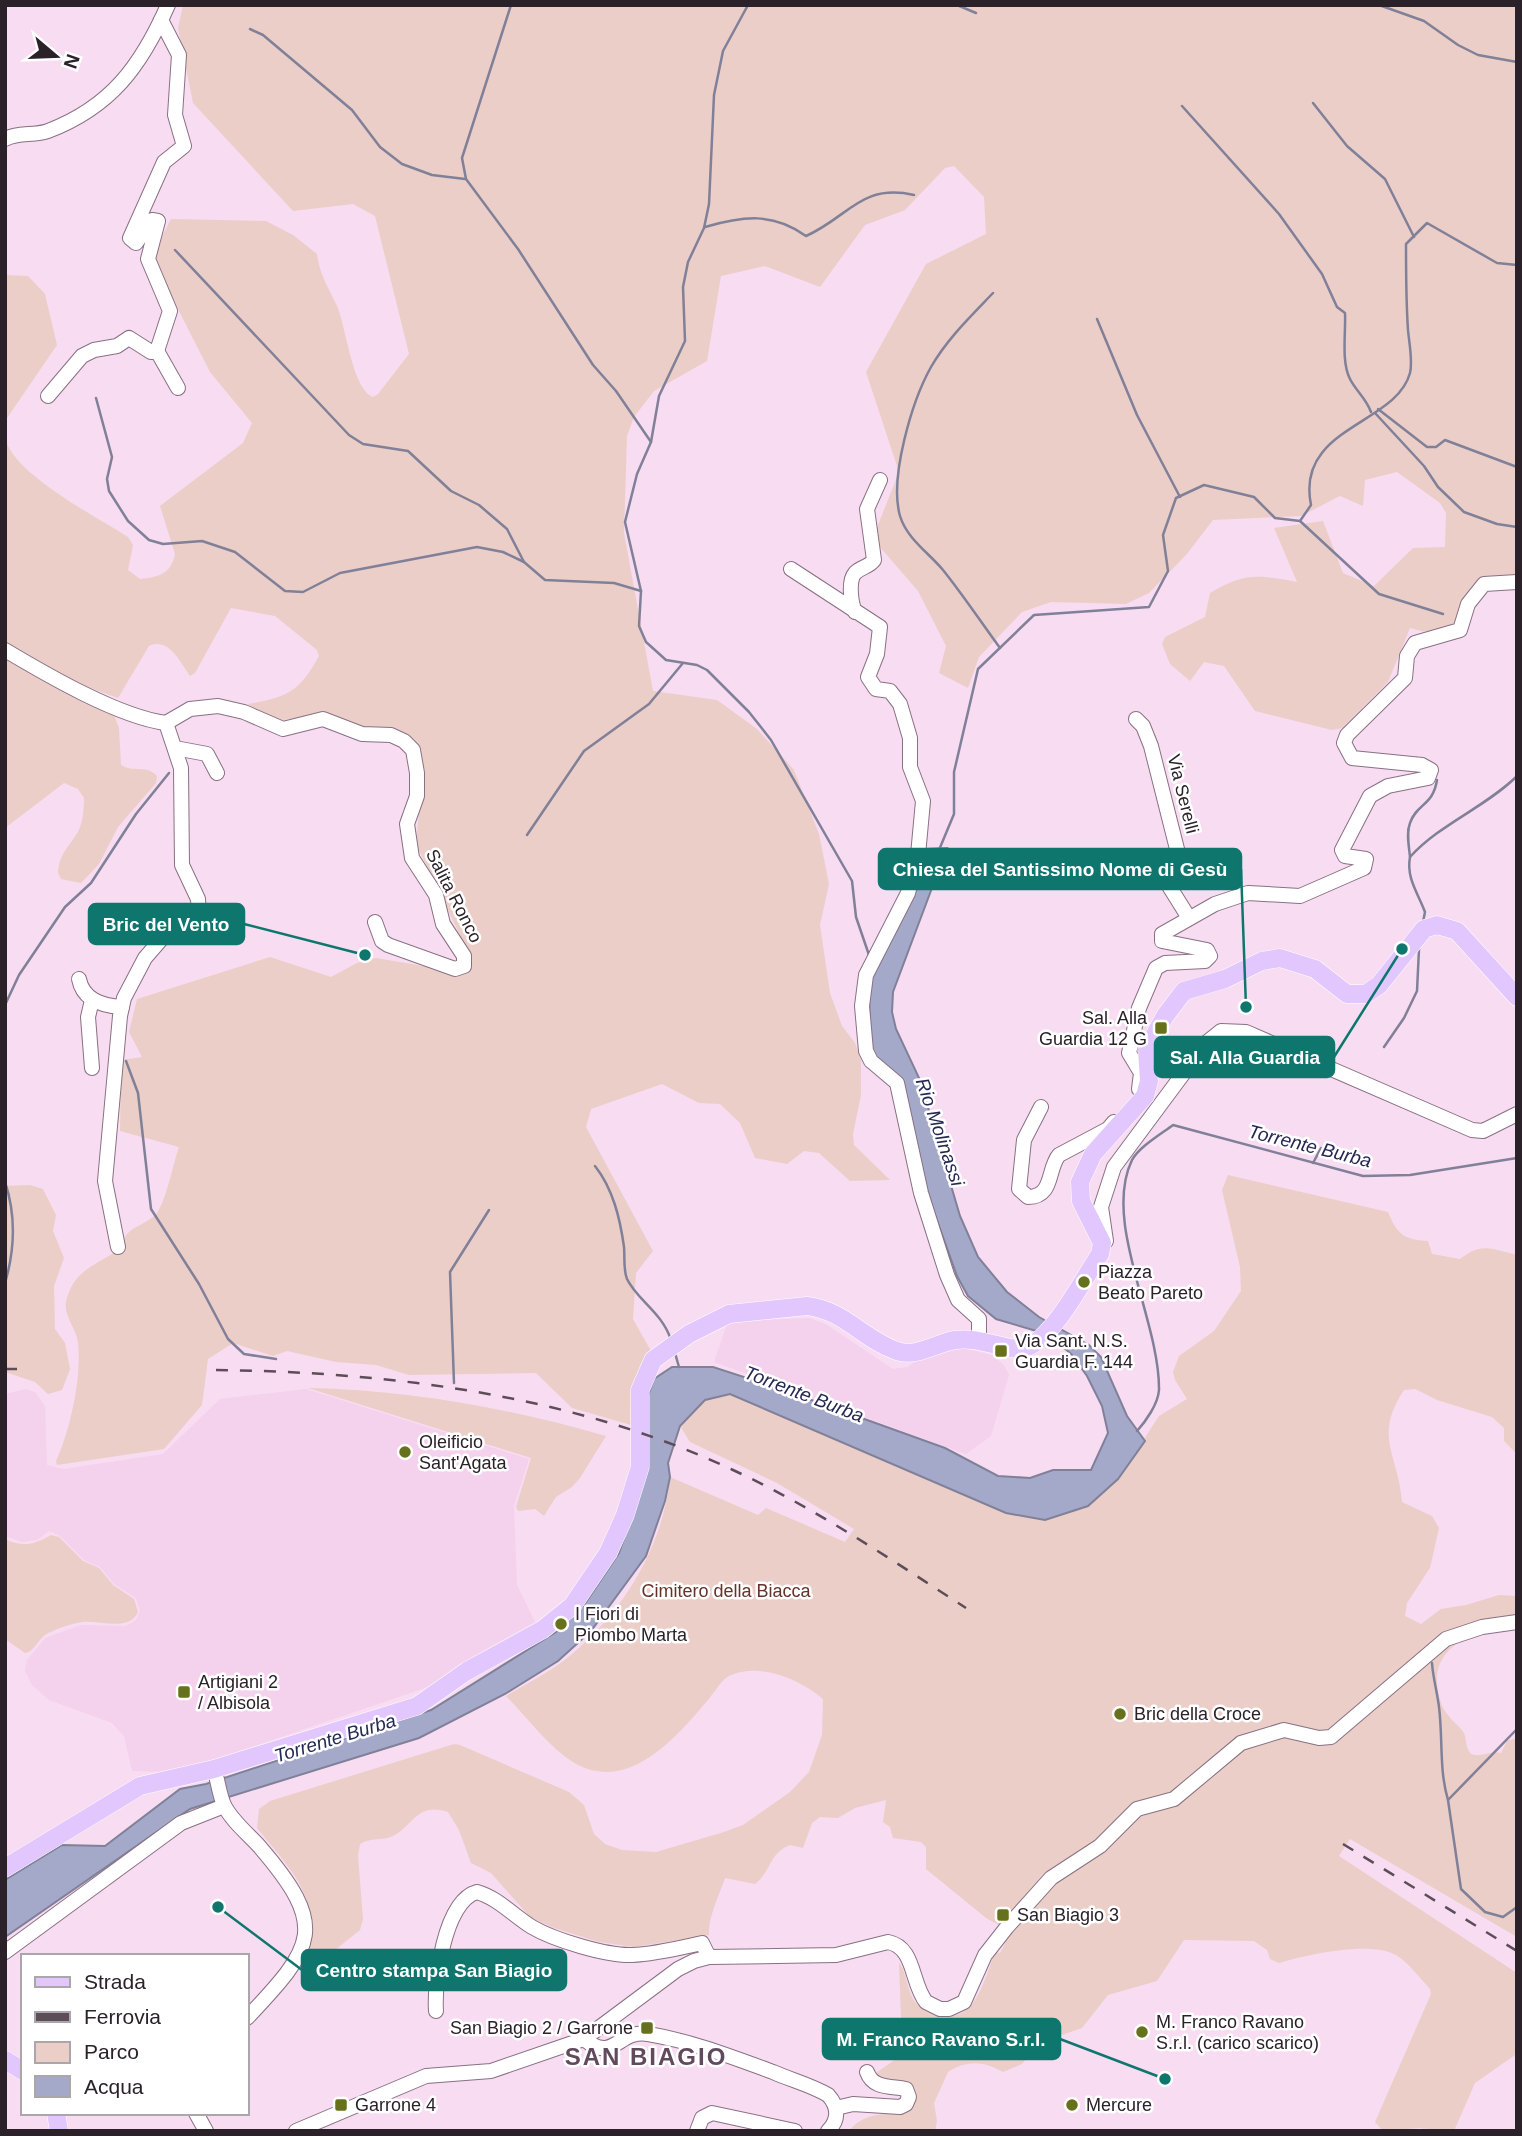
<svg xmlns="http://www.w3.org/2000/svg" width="1522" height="2136" font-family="Helvetica,sans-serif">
	<rect width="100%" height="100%" fill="#f8dcf1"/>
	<g fill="#f4d1ec">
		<polygon points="810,1318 827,1325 893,1369 908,1367 918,1359 940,1351 963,1348 992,1355 1004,1365 1009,1375 991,1436 966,1454 714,1362 728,1321"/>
		<polygon points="26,1389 35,1392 45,1406 47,1465 64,1469 163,1454 220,1399 306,1389 529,1459 514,1506 517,1585 535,1622 470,1658 428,1687 193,1767 163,1772 132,1771 124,1736 112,1723 49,1700 32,1685 25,1671 27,1660 45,1638 81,1625 126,1626 136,1620 140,1611 136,1598 114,1584 100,1567 84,1560 59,1535 49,1531 37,1540 22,1542 5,1536 5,1394"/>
	</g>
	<g fill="#ebcec8">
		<path d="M183,5h1334v571c-35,-2 -53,49 -79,56 -8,2 -19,-2 -28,-4l-22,54 -46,46 -10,2 -77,-19 -31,-45 -20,-4 -14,19 -20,-17 -8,-20 3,-7 40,-20 5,-24c36,-21 47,-18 87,-11l-23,-54 49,-7 20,52 31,13 39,-38 32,-1 1,-34 -6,-10 -43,-31 -32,8 -2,26 -23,-10 -39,20 -88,4 -27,35 -37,38 -23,11 -75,-2 -29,10 -43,45 -11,31 -29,-15 7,-27 -28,-55 -38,-44 -4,-17 23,-58 -33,-100 60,-108 60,-30 -2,-37 -30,-31 -9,2 -40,42 -40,15 -45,62 -55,-21 -44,10 -14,85 -53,30 -20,26 -7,19 -3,97 29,158 64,9 40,29 37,41 25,64 10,50 -9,41 10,68 12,33 13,17 6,17v35l-8,39 1,11 36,35 -40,1 -31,-28 -15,-2 -17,13 -32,-6 -15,-35 -20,-19 -21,-1 -37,-19 -71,25 -5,18 67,124 -17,22 -3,46 18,32c-14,23 -23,46 -20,74l-59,-17 -36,-35 -127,2 -33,-10 -40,-3 -49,-11 -14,5 -40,-13 -25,16 -6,46 -38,44 -107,16 -1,-4c14,-30 26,-84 22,-118 -1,-15 -17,-29 -11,-45 8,-28 29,-33 48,-46 7,-5 7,-12 12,-18 7,-8 23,-12 30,-21 10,-15 16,-49 22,-66l-59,-16 1,-71 21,-3 -13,-25 8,-33 133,-42 61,20 26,-14 19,-5 83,14 11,-16 -54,-112 6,-67 -4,-23 -44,-23 -51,-16 -49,6 -26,-17c40,-7 51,-12 71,-48l-2,-6 -42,-34 -44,-8 -36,65 -5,3c-10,-14 -21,-39 -41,-30l-31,52 -47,-17 -66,-37v-207c6,36 92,80 123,100l5,8 -5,25 12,9c19,-2 31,-5 35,-25l-15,-48 83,-63 9,-20 -42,-51 -55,-108v-14l16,-31 95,2 27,14 24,19c3,22 11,32 20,52 9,20 15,83 36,91l5,-3 31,-40 -34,-138 -22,-12 -60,7 -100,-108 -15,-75z"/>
		<polygon points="5,275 28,276 45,294 57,345 5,421"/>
		<path d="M5,655l109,60 5,13 2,37c12,8 25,-1 36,11l-1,7 -38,44 -19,37 -18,19 -20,-4 -3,-6c1,-19 11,-26 20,-41 5,-10 6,-23 6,-34l-6,-9 -14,-6 -59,45z"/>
		<path d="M1228,1175l160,37c9,22 16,28 40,29l4,13 28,5c22,-17 31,-10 57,-4v199l-13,-13v-13l-12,-11 -55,-17 -22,-11 -11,1c-31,47 -6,63 -2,112l30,14 7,12 -9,40 -23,35 -2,13 16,8 20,-15 25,-4 33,-10 18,1v23c-42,15 -95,25 -76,84 4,13 20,24 23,30 3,7 1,14 7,21 11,4 19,-4 30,-1l6,-12 10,-3v199l-167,-98 -11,17 178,117 -2,82 -40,28 -21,48 -35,-3 -36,3 -8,-9 56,-128 -1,-5c-10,-11 -20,-24 -31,-32 -24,-18 -93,-2 -120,6l-9,-4 -3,-9 -13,-9 -70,-1 -27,41 -49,14 -26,33 -43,15 -17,21 -19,8c-19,-11 -36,-12 -55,0l-14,31 3,18 -2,10h-86c23,-28 51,-8 65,-26l1,-11 -38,-17 -1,-4 24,-17 2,-10 -3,-83c9,11 7,28 17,40 6,8 15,10 24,12 36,9 45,-38 55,-63l5,1 11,-21 -25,-14 -60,-49v-22l-5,-5 -28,-4 -3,-11 -7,-5 3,-22 -31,8 -17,10 -18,-1 -8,6 -9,25 -13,-3c-21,8 -19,27 -35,39l-30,-6c-6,18 -17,39 -16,57l-75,12 -35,-5 -45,-14 -24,-11 -39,-44 -20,-10 -12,-33 -11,-18c-31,-10 -34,13 -55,24 -10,5 -22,1 -33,8l-2,12 5,63 -3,11 -35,28 -23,12c23,-68 -4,-92 -45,-142l2,-19 11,-8 184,-57 6,1 109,47 15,13 10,29 11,10 17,6 34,2 68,-20 19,-7 47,-33 19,-20 13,-37 1,-36c-24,-20 -63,-37 -94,-23 -8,4 -15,17 -21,24 -30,35 -75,90 -128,66 -28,-14 -52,-48 -74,-70 20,-12 42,-23 60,-37 55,-44 97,-110 104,-182l88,38 8,-7 79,34 9,-13 -77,-46 -87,-41 -10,-16 25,-26 25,-6 276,119 39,7 43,-14 30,-27 41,-63 28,-17 -12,-19 -2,-8 6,-16 35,-25 27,-40 -1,-24 -18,-77z"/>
		<polygon points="30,1185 43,1189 56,1215 53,1231 64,1258 54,1286 55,1329 65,1343 70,1369 62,1390 48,1394 35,1382 5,1372 5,1186"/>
		<path d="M308,1388c100,2 201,20 298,48l-26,42 -8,9 -16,10 -12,19 -9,-7 -17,2 -2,-4 15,-49z"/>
		<path d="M51,1535l8,2 24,24 16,7 14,17 21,14 4,13c-9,20 -38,8 -56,10 -12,2 -27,7 -37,13 -8,6 -10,16 -20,18l-20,-14v-100c17,9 31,5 46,-4z"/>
	</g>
	<polygon fill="#a4a9c9" stroke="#808099" stroke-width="2" points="947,848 893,992 892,1012 896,1029 920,1080 960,1216 978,1257 1007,1292 1039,1317 1089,1345 1101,1357 1127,1416 1145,1441 1118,1479 1088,1506 1045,1520 1006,1513 730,1394 705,1400 680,1426 668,1463 670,1477 665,1501 646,1556 591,1631 558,1661 505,1694 419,1738 190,1809 5,1937 5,1880 62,1845 105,1846 180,1789 206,1784 431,1710 556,1632 584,1605 619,1553 644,1481 648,1396 654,1379 672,1367 713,1367 781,1389 945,1448 998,1476 1030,1478 1053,1470 1091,1470 1108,1433 1102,1406 1087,1376 1072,1355 1050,1335 996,1319 968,1296 957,1276 926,1190 907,1112 873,1058 870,1044 869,983 915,888 925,849"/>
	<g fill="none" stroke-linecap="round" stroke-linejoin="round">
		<g stroke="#808099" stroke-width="2.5">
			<polyline points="511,5 462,158 466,179 518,249 593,365 616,391 651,442"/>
			<polyline points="748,5 723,51 714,95 709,204 704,228 688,262 683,287 685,341 659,396 651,442 637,474 625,522 641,591 639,626 646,642 666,660 697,665 707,670 749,712 771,740 852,881 856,917 869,955"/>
			<polyline points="957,5 976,13"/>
			<polyline points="1379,5 1424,21 1458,45 1478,55 1517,62"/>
			<polyline points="250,29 263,35 352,110 380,147 402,164 432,175 465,179"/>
			<polyline points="1313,103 1347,146 1385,179 1414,237"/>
			<path d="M1182,106l97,108 43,60 15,33 8,6c1,19 -4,49 5,66 6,12 16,19 21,33"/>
			<path d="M705,227c38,-11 68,-15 101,9 43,-19 55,-53 108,-41"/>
			<polyline points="175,250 349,435 363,444 408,451 451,491 479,505 507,529 524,562 545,580 614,583 641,591"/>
			<path d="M993,293c-22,23 -46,46 -62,74 -19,34 -42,111 -31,149 7,23 29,37 43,54 20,25 38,52 57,78"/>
			<polyline points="1097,319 1137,415 1180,497"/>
			<polyline points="96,398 112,457 107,479 109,491 128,521 149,540 163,544 202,541 235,552 285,591 303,592 340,573 477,547 503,552 524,562"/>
			<polyline points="1378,409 1427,447 1436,447 1445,440 1517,467"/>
			<polyline points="1375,413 1424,466 1438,487 1464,512 1497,524 1517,527"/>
			<polyline points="1300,521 1379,594 1443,614"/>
			<polyline points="527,835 584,751 649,704 683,663"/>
			<path d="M939,850l15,-36v-42l24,-103 56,-54 115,-8 19,-36 -5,-36 13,-37 28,-13 50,12 21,21 25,3 11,-16c-16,-78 85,-80 99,-132 3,-12 -1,-31 -2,-43 -2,-29 -2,-58 -2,-86l21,-21 70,40 20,2"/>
			<path d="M1410,857c-1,-11 -4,-24 0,-34 7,-20 23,-17 27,-43"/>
			<path d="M1423,922l2,-10c-7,-19 -19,-34 -15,-55 30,-33 74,-49 106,-80"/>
			<polyline points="5,1005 19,975 65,907 91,883 136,814 169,773"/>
			<polyline points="1384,1047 1404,1018 1417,991 1419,949"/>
			<polyline points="126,1061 138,1093 151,1209 199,1284 228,1339 244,1354 276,1359"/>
			<polyline points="5,1116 5,1118"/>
			<polyline points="1313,1163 1321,1148"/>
			<path d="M595,1166c18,23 25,52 29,81 1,10 -1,22 3,32 10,21 35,33 44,61"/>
			<path d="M5,1182c11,33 10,67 0,101"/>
			<polyline points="675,1353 679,1367"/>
			<polyline points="454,1383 450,1272 489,1210"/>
			<path d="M1137,1431c9,-10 21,-27 22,-41 1,-69 -57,-168 -27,-230 7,-13 29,-26 41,-35l190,51 47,-1 107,-17"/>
			<path d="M1432,1663c1,15 5,28 7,44 4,32 0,63 9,93"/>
			<polyline points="1517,1729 1448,1800 1461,1889 1485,1912 1503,1917 1517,1907"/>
		</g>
		<g stroke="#897083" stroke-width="16">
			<g id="minor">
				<path d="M5,139c13,-7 29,-3 43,-8 63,-24 93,-65 120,-126"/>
				<polyline points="157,351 178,388"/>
				<polyline points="48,396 82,356 94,350 117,346 129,338 151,352 157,351 170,311 148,259 158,221 152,220 136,243 130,238 164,162 184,146 175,115 179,55 161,20"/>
				<polyline points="791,569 880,627 877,654 868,677 876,689 890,691 900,704 910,738 910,767 923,801 918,855 908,893 866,975 862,1006 866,1051 871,1061 897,1083 921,1193 947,1275 958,1300 979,1319 979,1339"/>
				<path d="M855,612c-4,-9 -7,-31 0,-39 6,-6 14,-6 19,-13l-7,-51 13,-29"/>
				<path d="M5,650c42,25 114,67 161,73l15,45 1,97 16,34 2,28 -4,6 -17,-9 -8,4 -26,30 -21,40 -4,18 -15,165 13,66"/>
				<polyline points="1136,719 1143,726 1151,746 1177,849 1169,886 1189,918"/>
				<polyline points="166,723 190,709 218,706 244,712 283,729 323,719 362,734 391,735 404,741 413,750 417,773 417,796 407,824 412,858 436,895 443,924 464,956 464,966 455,969 388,945 382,941 375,922"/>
				<polyline points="175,748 207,754 217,773"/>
				<path d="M79,979c4,21 24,27 43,28"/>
				<polyline points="92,1068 88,1017 92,1000"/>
				<polyline points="1139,1089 1141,1073 1129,1053 1139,1008 1156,968 1165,963 1205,961 1210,956 1207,950 1162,941 1162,934 1215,904 1248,893 1300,896 1364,868 1366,859 1345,856 1342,850 1370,796 1388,786 1428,778 1431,770 1422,765 1352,758 1344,743 1347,735 1405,678 1407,656 1415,643 1460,630 1468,604 1484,584 1517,582"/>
				<path d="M1041,1107l-17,33 -5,49 9,8c26,0 19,-28 31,-42l49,-26 6,-7"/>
				<polyline points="1106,1241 1101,1207 1114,1167 1206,1043 1221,1031 1246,1032 1472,1130 1483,1131 1517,1114"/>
				<path d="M214,1769c4,11 5,25 10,36 7,15 24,29 35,41 70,81 56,100 -12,172"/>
				<polyline points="5,1952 181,1823 224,1806"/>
				<path d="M436,2011c-2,-28 8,-110 41,-119 21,6 37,24 55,35 22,13 75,29 100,28 24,-1 47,-7 70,-12l7,14"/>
				<path d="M584,2039c30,25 34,-10 64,-5 43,7 84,23 125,38 18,8 38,13 55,23 11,12 11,25 0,36"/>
				<path d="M836,2108l17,-4 47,3 6,-3 3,-7 -3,-8c-15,-3 -33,0 -39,-17"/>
				<polyline points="196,2113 206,2131"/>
				<path d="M296,2131l130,-55 65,-5 93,-32 94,-70 16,-8 15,-4 127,-2 52,-13c27,5 23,41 38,60l14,7h9l15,-7 21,-47 22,-28 44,-49 49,-32 37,-37 37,-10 67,-56 43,-13 35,8 12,-1 115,-98 36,-12 35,-5"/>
				<polyline points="697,2131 702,2118 712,2113 795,2131"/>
			</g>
		</g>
		<g stroke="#fff" stroke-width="19">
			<g id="major">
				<path d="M5,1868l135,-82 74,-17 203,-63 50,-35 75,-41 30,-24 36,-53 17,-38 15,-48v-77l13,-30 36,-26 40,-20 78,-8c37,4 57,34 90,45 19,7 39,-8 58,-11 23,-3 41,7 63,9 29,2 67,-73 82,-95l2,-11 -21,-42 -1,-19 13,-28 52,-58 4,-15 -2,-32 18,-33 19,-25 41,-12 37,-18 18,-3 35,11 32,25h19l13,-9 45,-56 13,-4 20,6 60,66"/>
				<polyline points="5,2060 23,2071"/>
				<polyline points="56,2113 59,2131"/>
			</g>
		</g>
		<use href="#minor" stroke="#fff" stroke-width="14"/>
		<use href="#major" stroke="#e2c7fe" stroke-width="18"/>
		<g stroke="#5c4d58" stroke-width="2.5" stroke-dasharray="12 12" stroke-linecap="butt">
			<polyline points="5,1369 22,1369"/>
			<path d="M216,1370c175,2 358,25 517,100 82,38 157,89 233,138"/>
			<polyline points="1343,1844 1517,1951"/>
		</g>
	</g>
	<g fill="#67711b" stroke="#fff" stroke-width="2.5">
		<rect x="1154" y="1021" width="14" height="14" rx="3.5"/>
		<circle cx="1084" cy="1282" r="7"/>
		<rect x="994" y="1344" width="14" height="14" rx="3.5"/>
		<circle cx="405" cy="1452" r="7"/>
		<circle cx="561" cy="1624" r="7"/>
		<rect x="177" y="1685" width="14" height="14" rx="3.5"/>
		<circle cx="1120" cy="1714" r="7"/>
		<rect x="996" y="1908" width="14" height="14" rx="3.5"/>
		<rect x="640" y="2021" width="14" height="14" rx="3.5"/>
		<circle cx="1142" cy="2032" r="7"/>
		<rect x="334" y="2098" width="14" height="14" rx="3.5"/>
		<circle cx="1072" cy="2105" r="7"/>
	</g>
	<g text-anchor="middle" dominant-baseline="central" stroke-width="5" stroke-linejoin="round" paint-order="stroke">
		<g font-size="18" fill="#2b2129" stroke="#fff">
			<text transform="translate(1183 794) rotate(76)">Via Serelli</text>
			<text transform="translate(454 896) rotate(63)">Salita Ronco</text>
		</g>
		<g font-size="18" fill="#2b2129" stroke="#fff" text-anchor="start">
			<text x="1147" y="1018" text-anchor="end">Sal. Alla<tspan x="1147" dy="21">Guardia 12 G</tspan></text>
			<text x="1098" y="1272">Piazza<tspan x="1098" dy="21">Beato Pareto</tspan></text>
			<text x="1015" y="1341">Via Sant. N.S.<tspan x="1015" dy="21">Guardia F. 144</tspan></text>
			<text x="419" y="1442">Oleificio<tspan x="419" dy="21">Sant'Agata</tspan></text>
			<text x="575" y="1614">I Fiori di<tspan x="575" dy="21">Piombo Marta</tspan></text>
			<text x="198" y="1682">Artigiani 2<tspan x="198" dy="21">/ Albisola</tspan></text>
			<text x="1134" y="1714">Bric della Croce</text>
			<text x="1017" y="1915">San Biagio 3</text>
			<text x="1156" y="2022">M. Franco Ravano<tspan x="1156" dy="21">S.r.l. (carico scarico)</tspan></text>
			<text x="633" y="2028" text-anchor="end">San Biagio 2 / Garrone</text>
			<text x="355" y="2105">Garrone 4</text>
			<text x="1086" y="2105">Mercure</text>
		</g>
		<g font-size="18" fill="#653229" stroke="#fff">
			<text x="726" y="1591">Cimitero della Biacca</text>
		</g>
		<g font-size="19" font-style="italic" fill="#252852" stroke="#fff">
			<text transform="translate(940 1132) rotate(71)">Rio Molinassi</text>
			<text transform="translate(1310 1146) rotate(14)">Torrente Burba</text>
			<text transform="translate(804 1394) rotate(21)">Torrente Burba</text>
			<text transform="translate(335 1738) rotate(-17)">Torrente Burba</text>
		</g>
		<g font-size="24" font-weight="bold" letter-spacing="2" fill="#614a5c" stroke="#fff">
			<text x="646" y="2056">SAN BIAGIO</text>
		</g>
	</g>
	<path fill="none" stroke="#0f766e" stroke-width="2.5" d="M1246 1007L1241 869M365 955L244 924M1402 949L1334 1057M218 1907L302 1970M1165 2079L1060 2039"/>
	<g fill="#0f766e" stroke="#fff" stroke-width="2.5">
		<circle cx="1246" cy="1007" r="7"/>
		<circle cx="365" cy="955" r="7"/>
		<circle cx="1402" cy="949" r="7"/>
		<circle cx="218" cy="1907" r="7"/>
		<circle cx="1165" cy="2079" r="7"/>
	</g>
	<g fill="#0f766e" stroke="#0f766e" stroke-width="2.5">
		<rect x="879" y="849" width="362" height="40" rx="7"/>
		<rect x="89" y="904" width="155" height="40" rx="7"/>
		<rect x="1155" y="1037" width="179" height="40" rx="7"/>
		<rect x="302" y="1950" width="264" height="40" rx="7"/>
		<rect x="823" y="2019" width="237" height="40" rx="7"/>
	</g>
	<g font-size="19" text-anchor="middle" font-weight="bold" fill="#fff">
		<text x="1060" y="876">Chiesa del Santissimo Nome di Gesù</text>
		<text x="166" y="931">Bric del Vento</text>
		<text x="1245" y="1064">Sal. Alla Guardia</text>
		<text x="434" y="1977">Centro stampa San Biagio</text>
		<text x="941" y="2046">M. Franco Ravano S.r.l.</text>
	</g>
	<rect width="1522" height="2136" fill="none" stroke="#2b2129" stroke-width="14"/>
	<rect x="21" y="1954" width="228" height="161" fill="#ffffff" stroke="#aaa6a9" stroke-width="2"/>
	<rect x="35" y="1977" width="35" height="10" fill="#e2c7fe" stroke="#aaa6a9" stroke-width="2"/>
	<text x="84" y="1989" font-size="21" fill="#2b2129">Strada</text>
	<rect x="35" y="2012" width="35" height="10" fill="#5c4d58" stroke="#aaa6a9" stroke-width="2"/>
	<text x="84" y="2024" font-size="21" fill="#2b2129">Ferrovia</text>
	<rect x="35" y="2042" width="35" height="21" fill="#ebcec8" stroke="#aaa6a9" stroke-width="2"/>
	<text x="84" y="2059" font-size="21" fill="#2b2129">Parco</text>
	<rect x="35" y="2076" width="35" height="21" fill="#a4a9c9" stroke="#aaa6a9" stroke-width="2"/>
	<text x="84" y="2094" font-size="21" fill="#2b2129">Acqua</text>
	<g transform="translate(56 56) rotate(109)" stroke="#ffffff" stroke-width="5" paint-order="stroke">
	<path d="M0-5L12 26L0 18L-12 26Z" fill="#2b2129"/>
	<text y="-10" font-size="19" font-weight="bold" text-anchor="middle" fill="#2b2129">N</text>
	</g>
</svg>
